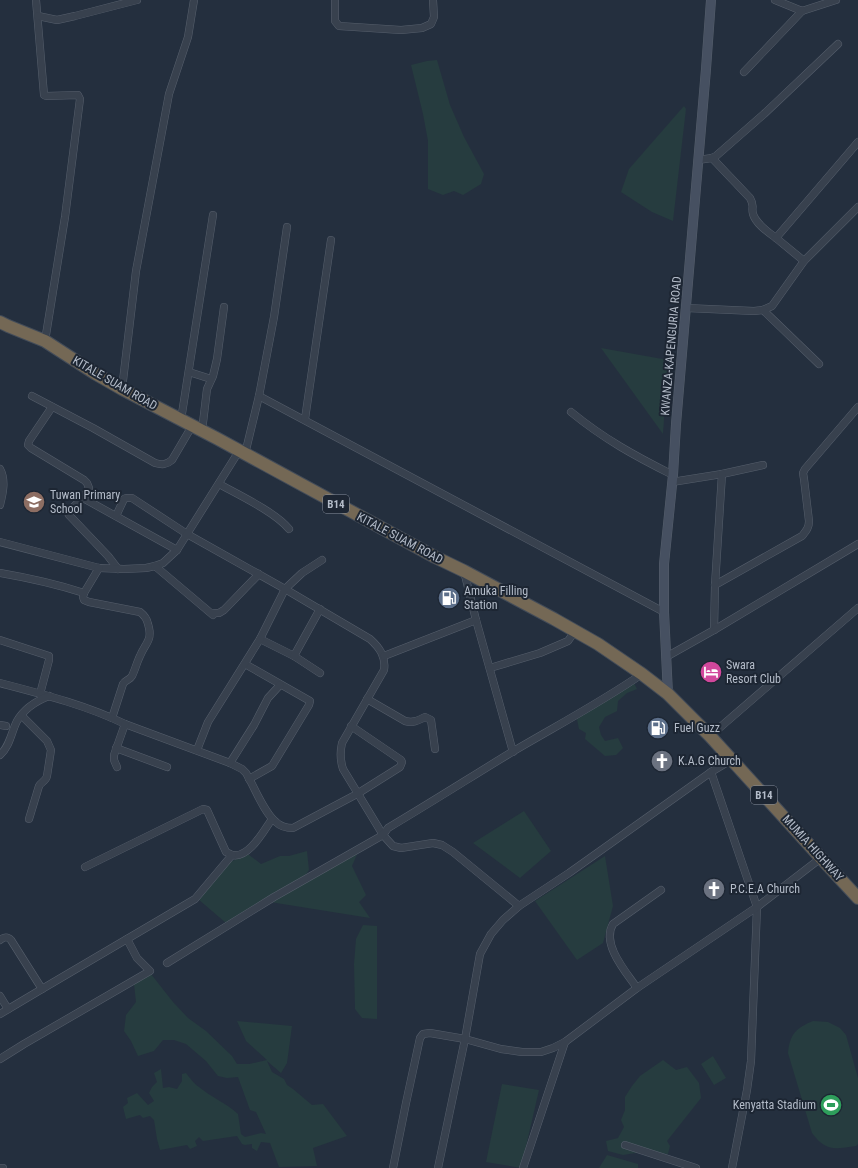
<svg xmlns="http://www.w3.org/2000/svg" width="858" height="1168" font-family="'Roboto Condensed',sans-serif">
	<rect width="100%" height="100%" fill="#242f3e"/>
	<g fill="#263c3f">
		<polygon points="437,60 450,105 464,137 484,174 481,184 463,195 454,191 443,195 428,189 428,141 423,114 411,65 427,61"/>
		<polygon points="684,106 686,109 673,221 652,212 621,192 629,169"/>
		<polygon points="601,348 668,360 663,434"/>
		<polygon points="634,683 637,689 627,693 618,701 617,711 605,717 599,727 601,735 605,741 618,738 623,748 616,755 605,756 585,739 586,733 579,729 577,719"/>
		<polygon points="524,811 551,851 520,878 473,843"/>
		<polygon points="307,851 309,870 305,876 226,923 198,899 220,875 230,862 248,854 261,864 280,856 289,856"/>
		<polygon points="358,852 352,866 366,895 359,902 370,918 270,902"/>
		<polygon points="605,856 613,906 603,943 577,960 535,901"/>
		<polygon points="363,925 377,926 377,1019 362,1018 355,1009 354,964 356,939"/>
		<path d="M151,974l22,28 15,16 18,13 26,25 5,8h12l18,-4 -21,-19 -9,-20 55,5 -5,37 -6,10 -14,-12 5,11 12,7 3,6 6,4 19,16 11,-1 24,32 -34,12 4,18 -38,1 -9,-24 -9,-1 -4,9 -5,-3v-4l-7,1 -3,-1 -5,-8 -34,5 -4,-4 -4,4 2,5 -7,3 -3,-4 -27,5 -3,-11 -3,-19 -4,-4 -7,2 -3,-3 -14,4 -3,-12 5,-4 -1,-5 10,-5 11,12 6,-4 -5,-8 3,-6 5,-5 -3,-9 7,-4 2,19 6,-1 8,2 5,-8v-7l4,-1c4,5 8,11 13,14 12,10 27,16 39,27l3,20 4,3 16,-4 5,1 -10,-22 -6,-2 -12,-33 -11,1 -9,-2 -12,-15 -20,-17 -12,-4h-11l-9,11 -16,5 -7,-15 -7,-10 2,-16 10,-13 -2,-18z"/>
		<path d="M813,1021l15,1 12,6 6,7 12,43v66l-2,2c-21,3 -30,6 -44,-13l-24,-80c2,-19 8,-25 25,-32z"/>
		<polygon points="713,1056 726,1078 714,1085 701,1064"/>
		<polygon points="663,1060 676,1070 687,1067 699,1083 701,1098 667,1141 670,1146 668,1154 642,1152 623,1155 608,1151 606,1141 618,1138 624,1127 621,1120 625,1110 625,1097 632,1086 640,1076"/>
		<polygon points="502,1084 539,1090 521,1168 486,1162"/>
		<polygon points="607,1155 638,1164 638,1168 599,1168"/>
	</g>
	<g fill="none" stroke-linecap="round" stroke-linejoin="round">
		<g stroke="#565f6c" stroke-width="8">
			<g id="street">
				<polyline points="36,0 44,95 46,96 78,95 80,99 65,217 45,341"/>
				<polyline points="335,0 335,21 339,26 401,30 422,28 431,24 434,17 433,0"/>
				<polyline points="775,0 802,11 836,0"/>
				<polyline points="38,16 57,20 75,16 137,0"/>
				<polyline points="744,72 802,11"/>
				<path d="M712,158l38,40c5,9 1,8 3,16 3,10 15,18 23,24"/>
				<polyline points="698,160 712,158 716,156 764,114 838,44"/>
				<polyline points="804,261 776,238 858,142"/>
				<polyline points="686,308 754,311 763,310 772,306 804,261 858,207"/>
				<polyline points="763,310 819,364"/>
				<polyline points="189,372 211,379"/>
				<polyline points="122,389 136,271 169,94 188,37 194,0"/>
				<path d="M32,396l61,32 62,35c7,2 11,2 17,-3l20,-34"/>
				<polyline points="259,396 664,612"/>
				<polyline points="52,407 29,441 28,445 31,448 84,480 87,483 89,488 83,498 69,511 68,513 69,515 108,556 118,569"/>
				<path d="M571,412c33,27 64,44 102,63"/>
				<polyline points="305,419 331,240"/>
				<polyline points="181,420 213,215"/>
				<polyline points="202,431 207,389 213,376 217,359 224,307"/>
				<polyline points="245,454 259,396 274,317 287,227"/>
				<path d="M0,469c6,11 3,24 0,36"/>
				<polyline points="672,482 722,474 763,465"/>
				<path d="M219,484c20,11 56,28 70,45"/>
				<polyline points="83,498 177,550"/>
				<path d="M116,516l8,-17 2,-1h6l55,36 98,55 85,50c10,9 16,18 14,31l-42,73c-2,9 -2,17 1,26l40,66 10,11 8,2 32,-5 9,2 11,7 66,54"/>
				<polyline points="0,542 99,568 124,569 146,568 155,566 163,563 177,550 239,451"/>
				<polyline points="155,566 213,615 215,613 219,613 224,610 259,574"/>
				<path d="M99,568l-15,25 -1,4 1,3 5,2 51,10c4,3 7,7 8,12 5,16 -2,18 -8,32 -3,6 -5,14 -8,20 -2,4 -7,4 -9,8l-11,34"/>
				<polyline points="464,571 476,620 513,752"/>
				<path d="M0,573c29,5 56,11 84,20"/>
				<path d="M715,585l87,-49c4,-5 7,-8 7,-15l-5,-42 -1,-6 2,-4 53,-62"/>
				<polyline points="714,630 715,585 722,474"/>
				<polyline points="260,639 294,656 320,673"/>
				<polyline points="0,640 49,656 49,660 40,694"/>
				<polyline points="294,656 320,609"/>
				<polyline points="384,656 476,620"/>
				<polyline points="666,657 714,630 858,544"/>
				<polyline points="245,664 310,701 309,705 272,766 249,779"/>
				<polyline points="490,668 540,653 568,641 575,631"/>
				<path d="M0,683c42,11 86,22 125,41l105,39 12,6 4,4c8,13 18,40 30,49 5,5 11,6 17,6l64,-34 43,-27 2,-5 -1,-2 -50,-34"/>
				<path d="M367,699l38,22c8,2 12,0 20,-4l6,3 4,29"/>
				<path d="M22,716l25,25 4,9 -4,26c-1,5 -6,6 -8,10l-10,33"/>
				<polyline points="0,725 6,726"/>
				<polyline points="710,736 858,608"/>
				<polyline points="116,748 167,767"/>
				<polyline points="197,750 208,722 260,639 285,589 302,573 322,560"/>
				<path d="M0,755c10,-9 11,-22 17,-34 7,-12 19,-20 32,-25"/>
				<polyline points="230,763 254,725 268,698 280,685"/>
				<polyline points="117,767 114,760 114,755 125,724"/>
				<polyline points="711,772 757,907 751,1061 747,1090 732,1168"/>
				<path d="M85,867l118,-58 4,1 19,42c1,0 5,3 6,3 17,4 32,-25 40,-36"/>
				<path d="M0,940c4,-3 7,-4 11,0l31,49 -42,25"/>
				<path d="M167,963l107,-66 109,-62 5,-7c42,-25 83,-51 124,-76 44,-26 88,-49 130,-78"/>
				<path d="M637,988c-11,-16 -36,-44 -24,-64l48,-34"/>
				<polyline points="42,989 195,899 232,855"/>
				<polyline points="0,996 8,1009"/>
				<polyline points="0,1059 24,1044 150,971 137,958 127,939"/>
				<polyline points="625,1145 696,1168"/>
				<polyline points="0,1168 3,1168"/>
				<polyline points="393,1168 406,1103 420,1038 423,1034 430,1033 465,1039 501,1049 522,1052 541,1052 553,1048 565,1042 637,988 757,907 821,858"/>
				<polyline points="438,1168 465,1039 480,954 491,934 503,920 519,906 569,873 711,772 731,760"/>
				<polyline points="523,1168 565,1042"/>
			</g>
		</g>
		<g stroke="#565f6c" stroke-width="10">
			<polyline id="secondary" points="668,694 664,612 664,564 673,475 676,424 706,69 711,0"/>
		</g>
		<g stroke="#434c59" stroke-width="14">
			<polyline id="highway" points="0,322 8,326 45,341 96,374 122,389 218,439 435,557 464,571 554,619 598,644 642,674 668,694 710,736 821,858 858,898"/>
		</g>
		<use href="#street" stroke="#38414e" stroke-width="7"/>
		<use href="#secondary" stroke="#465061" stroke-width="9"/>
		<use href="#highway" stroke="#746855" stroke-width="12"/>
	</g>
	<defs>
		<g id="school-disc" transform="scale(1.15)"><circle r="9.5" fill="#8d6e63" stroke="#1d2633"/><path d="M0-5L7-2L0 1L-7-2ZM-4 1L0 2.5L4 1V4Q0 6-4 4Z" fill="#fff"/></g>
		<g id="fuel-disc" transform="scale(1.15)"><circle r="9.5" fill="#5c6f8a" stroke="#1d2633"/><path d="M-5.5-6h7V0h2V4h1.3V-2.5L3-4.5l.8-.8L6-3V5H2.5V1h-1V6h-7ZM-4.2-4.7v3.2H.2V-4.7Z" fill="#fff"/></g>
		<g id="hotel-disc" transform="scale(1.15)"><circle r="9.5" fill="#d1479c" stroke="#1d2633"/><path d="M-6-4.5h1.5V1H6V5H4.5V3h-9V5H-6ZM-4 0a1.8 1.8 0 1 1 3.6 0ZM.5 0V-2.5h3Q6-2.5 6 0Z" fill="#fff"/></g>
		<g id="church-disc" transform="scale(1.15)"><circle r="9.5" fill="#6b7280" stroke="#1d2633"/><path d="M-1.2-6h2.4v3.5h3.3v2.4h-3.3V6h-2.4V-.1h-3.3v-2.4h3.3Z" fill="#fff"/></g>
		<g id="stadium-disc" transform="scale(1.15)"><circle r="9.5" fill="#2e9e5b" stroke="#1d2633"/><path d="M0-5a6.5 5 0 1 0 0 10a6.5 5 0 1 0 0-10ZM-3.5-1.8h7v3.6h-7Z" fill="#fff"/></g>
	</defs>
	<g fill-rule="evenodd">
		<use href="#school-disc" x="34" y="502"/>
		<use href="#fuel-disc" x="449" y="598"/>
		<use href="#hotel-disc" x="711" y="672"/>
		<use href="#fuel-disc" x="658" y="728"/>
		<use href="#church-disc" x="662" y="761"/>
		<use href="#church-disc" x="714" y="889"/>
		<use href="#stadium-disc" x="831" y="1105"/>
	</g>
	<g text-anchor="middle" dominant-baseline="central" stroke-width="4" stroke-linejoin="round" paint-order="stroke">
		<g fill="#1d2633" stroke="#878f9c" stroke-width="1">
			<rect x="323" y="495" width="26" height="18" rx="3"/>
			<rect x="751" y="786" width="26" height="18" rx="3"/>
		</g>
		<g font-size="11" font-weight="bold" fill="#b4bcc9">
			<text x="336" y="504">B14</text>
			<text x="764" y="795">B14</text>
		</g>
		<g font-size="12" fill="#b4bcc9" stroke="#1d2633">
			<text transform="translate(671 346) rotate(-85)">KWANZA-KAPENGURIA ROAD</text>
			<text transform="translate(115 383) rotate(30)">KITALE SUAM ROAD</text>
			<text transform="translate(400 538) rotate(28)">KITALE SUAM ROAD</text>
			<text transform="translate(813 848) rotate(48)">MUMIA HIGHWAY</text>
		</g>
		<g font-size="12" fill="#b4bcc9" stroke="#1d2633" text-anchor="start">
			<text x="50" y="495">Tuwan Primary<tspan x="50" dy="14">School</tspan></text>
			<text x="464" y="591">Amuka Filling<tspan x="464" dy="14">Station</tspan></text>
			<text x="726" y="665">Swara<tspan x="726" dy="14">Resort Club</tspan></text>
			<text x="674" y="728">Fuel Guzz</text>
			<text x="678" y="761">K.A.G Church</text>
			<text x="730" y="889">P.C.E.A Church</text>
			<text x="816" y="1105" text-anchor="end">Kenyatta Stadium</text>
		</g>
	</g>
</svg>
